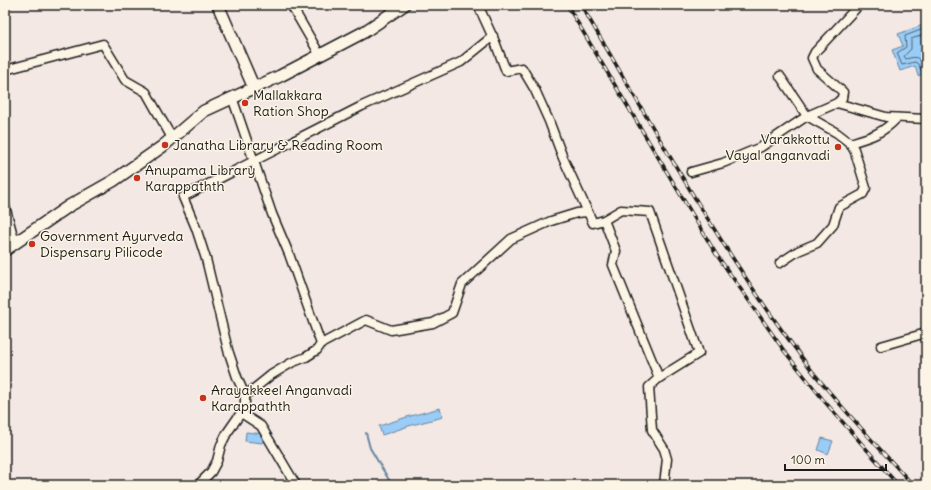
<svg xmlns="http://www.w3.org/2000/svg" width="931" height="490" font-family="Delius,sans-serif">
	<rect width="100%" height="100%" fill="#f3e8e4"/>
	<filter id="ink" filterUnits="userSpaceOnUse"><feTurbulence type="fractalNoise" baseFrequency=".025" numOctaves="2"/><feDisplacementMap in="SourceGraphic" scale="8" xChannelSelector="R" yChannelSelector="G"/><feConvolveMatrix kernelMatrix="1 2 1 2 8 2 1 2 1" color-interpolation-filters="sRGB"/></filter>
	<g filter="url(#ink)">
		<g fill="#99ccf6" stroke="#67869f">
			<polygon points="926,24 926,78 924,73 918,76 915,66 900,71 892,50 903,46 898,34"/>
			<polygon points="440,408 443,417 412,425 382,435 379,426 407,417"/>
			<polygon points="246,432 264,434 262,443 245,441"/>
			<polygon points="822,438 833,441 828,454 818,450"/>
		</g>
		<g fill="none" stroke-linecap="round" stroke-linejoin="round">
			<g stroke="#4e6273" stroke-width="1">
				<polyline points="926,28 905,36 906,47 897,53 902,65 915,62 918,64 921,70 926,70"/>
				<path d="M926,34l-15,5v10l-7,7 2,3c13,-4 11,0 20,6"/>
			</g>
			<polyline stroke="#67869f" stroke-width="2" points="366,433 370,448 392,485"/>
			<g stroke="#1c1c1c" stroke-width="11">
				<g id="street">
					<polyline points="291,5 316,48 319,55"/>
					<polyline points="478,5 495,42 506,71 522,68 535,90 549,121 563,158 593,223 604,220 616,251 613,265 659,378 649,387 652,430 664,449 667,459 664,485"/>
					<polyline points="5,70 103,44 125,80 146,92 172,138"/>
					<path d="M780,76l27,40 30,17 13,10c20,-6 32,-9 47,-25"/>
					<polyline points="232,97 272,214 289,254 321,344 317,350 306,357 291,363 271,375 245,396"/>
					<polyline points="837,103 886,117 926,119"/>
					<polyline points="691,172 723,163 761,147 807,116 837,103 842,98 843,92 817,69 812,58 815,52 859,5"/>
					<polyline points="5,206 15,243"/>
					<polyline points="604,220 621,210 650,212 699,353 659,378"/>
					<polyline points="780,263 798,251 817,243 833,225 839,207 863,194 866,188 854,149 850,143"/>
					<polyline points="321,344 366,320 391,330 433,323 452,313 462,284 511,239 551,221 577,213 588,212"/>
					<polyline points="881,346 926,333"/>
					<polyline points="241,413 261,426 296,485"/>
					<polyline points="198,485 211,472 217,461 221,445 227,433 243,410 245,402 245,396 237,377 228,350 206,259 196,228 183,197 362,106 461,62 493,36"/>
				</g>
			</g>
			<g stroke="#1c1c1c" stroke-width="14">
				<g id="secondary">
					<polyline points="218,5 254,88"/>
					<polyline points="5,250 69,206 113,181 163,146 204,111 280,76 364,32 404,5"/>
				</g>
			</g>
			<use href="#street" stroke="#fcf5e5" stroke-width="8"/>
			<use href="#secondary" stroke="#fcf5e5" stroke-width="11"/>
			<g stroke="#1c1c1c" stroke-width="3.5">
				<g id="rail">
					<polyline points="567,5 716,254 785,352 825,402 898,485"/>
					<path d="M581,5c74,125 143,252 232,367 31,39 66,76 100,113"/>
				</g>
			</g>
			<use href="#rail" stroke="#fcf5e5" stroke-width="2" stroke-dasharray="6" stroke-linecap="butt"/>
		</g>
	</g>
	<g fill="#c8321e" stroke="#fcf5e5" stroke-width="1.5">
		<circle cx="245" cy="103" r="4"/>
		<circle cx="165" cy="145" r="4"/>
		<circle cx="838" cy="147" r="4"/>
		<circle cx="137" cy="178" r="4"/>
		<circle cx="32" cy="244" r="4"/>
		<circle cx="203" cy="398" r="4"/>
	</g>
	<g text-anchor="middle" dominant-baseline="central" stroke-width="3" stroke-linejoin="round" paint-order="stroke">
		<g font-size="14" fill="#1c1c1c" stroke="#fcf5e5" text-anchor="start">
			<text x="253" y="95">Mallakkara<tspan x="253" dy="16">Ration Shop</tspan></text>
			<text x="830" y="139" text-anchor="end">Varakkottu<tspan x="830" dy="16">Vayal anganvadi</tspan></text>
			<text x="173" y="145">Janatha Library &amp; Reading Room</text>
			<text x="145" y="170">Anupama Library<tspan x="145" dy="16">Karappathth</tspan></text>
			<text x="40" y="236">Government Ayurveda<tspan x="40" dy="16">Dispensary Pilicode</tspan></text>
			<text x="211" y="390">Arayakkeel Anganvadi<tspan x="211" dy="16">Karappathth</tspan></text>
		</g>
	</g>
	<rect width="931" height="490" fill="none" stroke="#fcf5e5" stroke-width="20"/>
	<rect x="10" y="10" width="911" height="470" fill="none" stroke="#1c1c1c" stroke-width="1.5" filter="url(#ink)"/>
	<path d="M785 464v6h101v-6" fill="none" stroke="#1c1c1c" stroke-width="2"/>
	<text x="791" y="464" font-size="12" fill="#1c1c1c" stroke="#fcf5e5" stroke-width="3" paint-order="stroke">100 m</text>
</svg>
